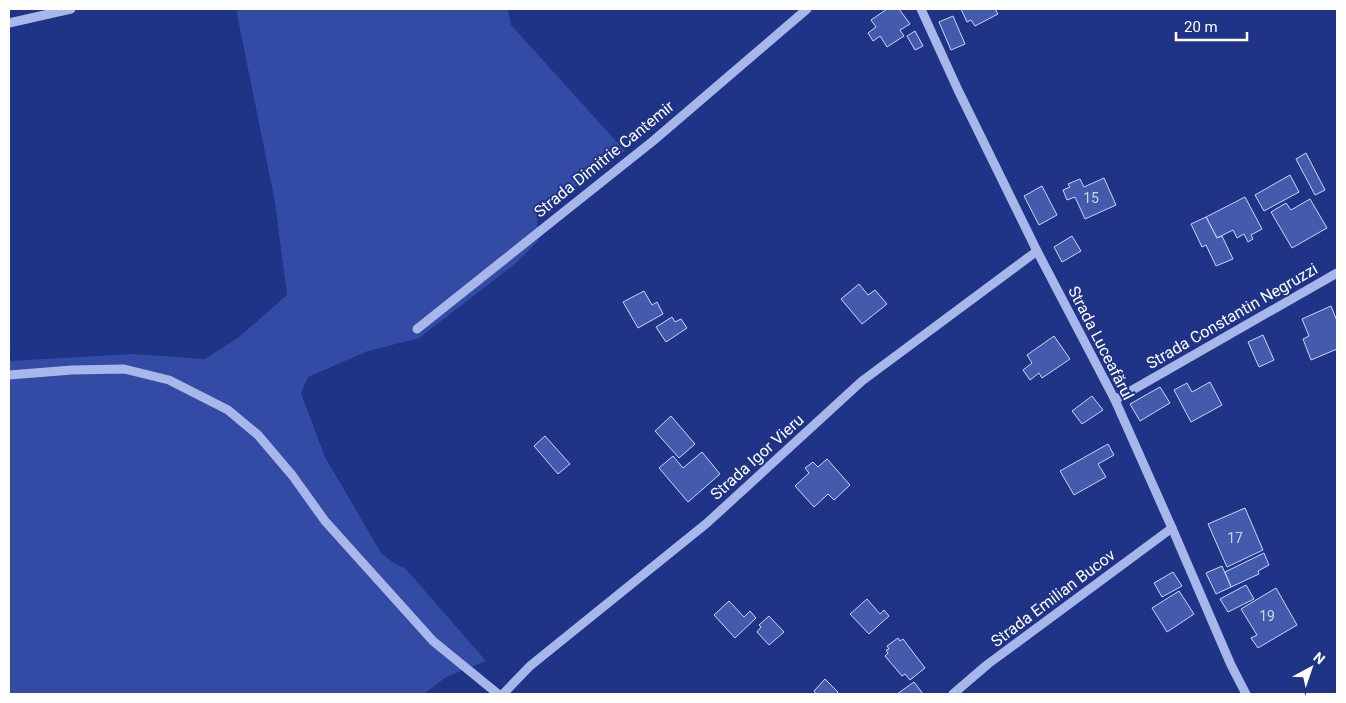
<svg xmlns="http://www.w3.org/2000/svg" width="1346" height="703" font-family="Roboto,sans-serif">
	<rect width="100%" height="100%" fill="#1f3486"/>
	<polygon fill="#334ba4" points="236,9 508,9 511,25 625,151 537,214 538,241 516,263 419,338 368,351 308,377 301,393 325,457 381,553 395,564 405,568 486,661 446,677 424,694 9,694 9,361 133,354 205,359 239,337 287,295 275,202"/>
	<g fill="#435aad" stroke="#cdd6f8">
		<polygon points="887,9 899,9 910,24 900,30 904,36 887,47 880,36 873,41 868,33 876,27 871,20"/>
		<polygon points="961,9 995,9 998,14 975,26 971,20 967,22"/>
		<polygon points="953,16 965,44 951,50 939,22"/>
		<polygon points="915,31 923,46 915,50 907,36"/>
		<polygon points="1306,153 1325,190 1315,195 1296,159"/>
		<polygon points="1290,175 1299,192 1264,211 1255,195"/>
		<polygon points="1104,178 1116,205 1085,219 1075,197 1067,200 1063,190 1070,187 1068,184 1080,179 1084,187"/>
		<polygon points="1042,186 1057,215 1039,225 1024,196"/>
		<polygon points="1245,197 1262,229 1251,235 1253,239 1248,242 1244,234 1237,238 1233,230 1217,238 1206,217"/>
		<polygon points="1310,199 1327,228 1292,248 1271,212 1286,203 1291,210"/>
		<polygon points="1206,217 1217,238 1222,236 1233,259 1216,266 1206,245 1202,247 1191,224"/>
		<polygon points="1072,236 1081,251 1062,262 1054,247"/>
		<polygon points="859,284 868,295 875,290 887,304 862,324 841,299"/>
		<polygon points="644,291 652,305 657,302 663,314 638,328 623,302"/>
		<polygon points="1331,306 1337,321 1337,349 1311,360 1303,339 1309,336 1302,319"/>
		<polygon points="672,317 675,322 681,319 687,328 666,342 656,327"/>
		<polygon points="1263,335 1274,360 1259,367 1248,342"/>
		<polygon points="1054,336 1070,359 1042,378 1039,373 1030,380 1023,370 1032,363 1027,355"/>
		<polygon points="1210,382 1222,405 1191,422 1174,390 1187,383 1192,392"/>
		<polygon points="1160,387 1170,403 1140,421 1130,404"/>
		<polygon points="1092,396 1103,410 1082,424 1072,411"/>
		<polygon points="671,416 695,444 679,458 655,431"/>
		<polygon points="545,436 570,464 558,474 534,446"/>
		<polygon points="1108,444 1114,455 1098,464 1106,477 1074,495 1060,471"/>
		<polygon points="702,452 720,474 688,502 659,468 673,456 683,468"/>
		<polygon points="827,459 850,485 834,500 828,494 814,507 795,486 809,473 805,468 813,462 818,467"/>
		<polygon points="1245,508 1263,550 1227,567 1208,524"/>
		<polygon points="1264,553 1269,565 1258,571 1259,574 1231,587 1225,572"/>
		<polygon points="1222,566 1231,587 1216,594 1206,573"/>
		<polygon points="1173,572 1182,586 1162,597 1154,583"/>
		<polygon points="1246,585 1254,599 1228,612 1220,599"/>
		<polygon points="1276,588 1297,625 1258,648 1251,638 1257,635 1241,609"/>
		<polygon points="1179,591 1194,614 1167,632 1152,608"/>
		<polygon points="867,599 880,614 884,610 889,616 869,634 850,614"/>
		<polygon points="729,601 744,617 750,611 756,618 735,638 714,615"/>
		<polygon points="769,616 784,632 769,645 757,632 761,627 759,625"/>
		<polygon points="898,638 900,641 903,639 925,668 910,680 905,674 902,676 885,656 888,653 886,650 889,649 887,646"/>
		<polygon points="825,679 838,692 836,694 816,694 814,691"/>
		<polygon points="914,682 923,694 897,694"/>
	</g>
	<g fill="none" stroke-linecap="round" stroke-linejoin="round">
		<g stroke="#a8b7ea" stroke-width="9">
			<polyline points="921,9 958,90 1037,251 1115,400 1172,528 1231,665 1246,694"/>
			<polyline points="9,23 71,9"/>
			<polyline points="417,329 653,141 807,9"/>
			<polyline points="9,375 72,370 124,369 169,380 228,410 258,435 292,475 325,521 433,641 498,694"/>
			<polyline points="1115,400 1337,273"/>
			<polyline points="503,694 530,666 707,523 862,381 1037,251"/>
			<polyline points="953,694 988,664 1172,528"/>
		</g>
	</g>
	<g text-anchor="middle" dominant-baseline="central" stroke-width="4" stroke-linejoin="round" paint-order="stroke">
		<g font-size="14" fill="#d0d6ea">
			<text x="1091" y="198">15</text>
			<text x="1235" y="538">17</text>
			<text x="1267" y="616">19</text>
		</g>
		<g font-size="16" fill="#fff" stroke="#1f3486">
			<text transform="translate(604 159) rotate(-39)">Strada Dimitrie Cantemir</text>
			<text transform="translate(1232 316) rotate(-30)">Strada Constantin Negruzzi</text>
			<text transform="translate(1101 343) rotate(63)">Strada Luceafărul</text>
			<text transform="translate(757 457) rotate(-42)">Strada Igor Vieru</text>
			<text transform="translate(1053 598) rotate(-37)">Strada Emilian Bucov</text>
		</g>
	</g>
	<rect width="1346" height="703" fill="none" stroke="#ffffff" stroke-width="20"/>
	<g transform="translate(1311 668) rotate(40)" stroke="#1f3486" stroke-width="4" paint-order="stroke">
	<path d="M0-4L9 19L0 12L-9 19Z" fill="#ffffff"/>
	<text y="-8" font-size="14" font-weight="bold" text-anchor="middle" fill="#ffffff">N</text>
	</g>
	<path d="M1176 32v8h71v-8" fill="none" stroke="#ffffff" stroke-width="2.5"/>
	<text x="1184" y="32" font-size="15" fill="#ffffff" stroke="#1f3486" stroke-width="4" paint-order="stroke">20 m</text>
</svg>
